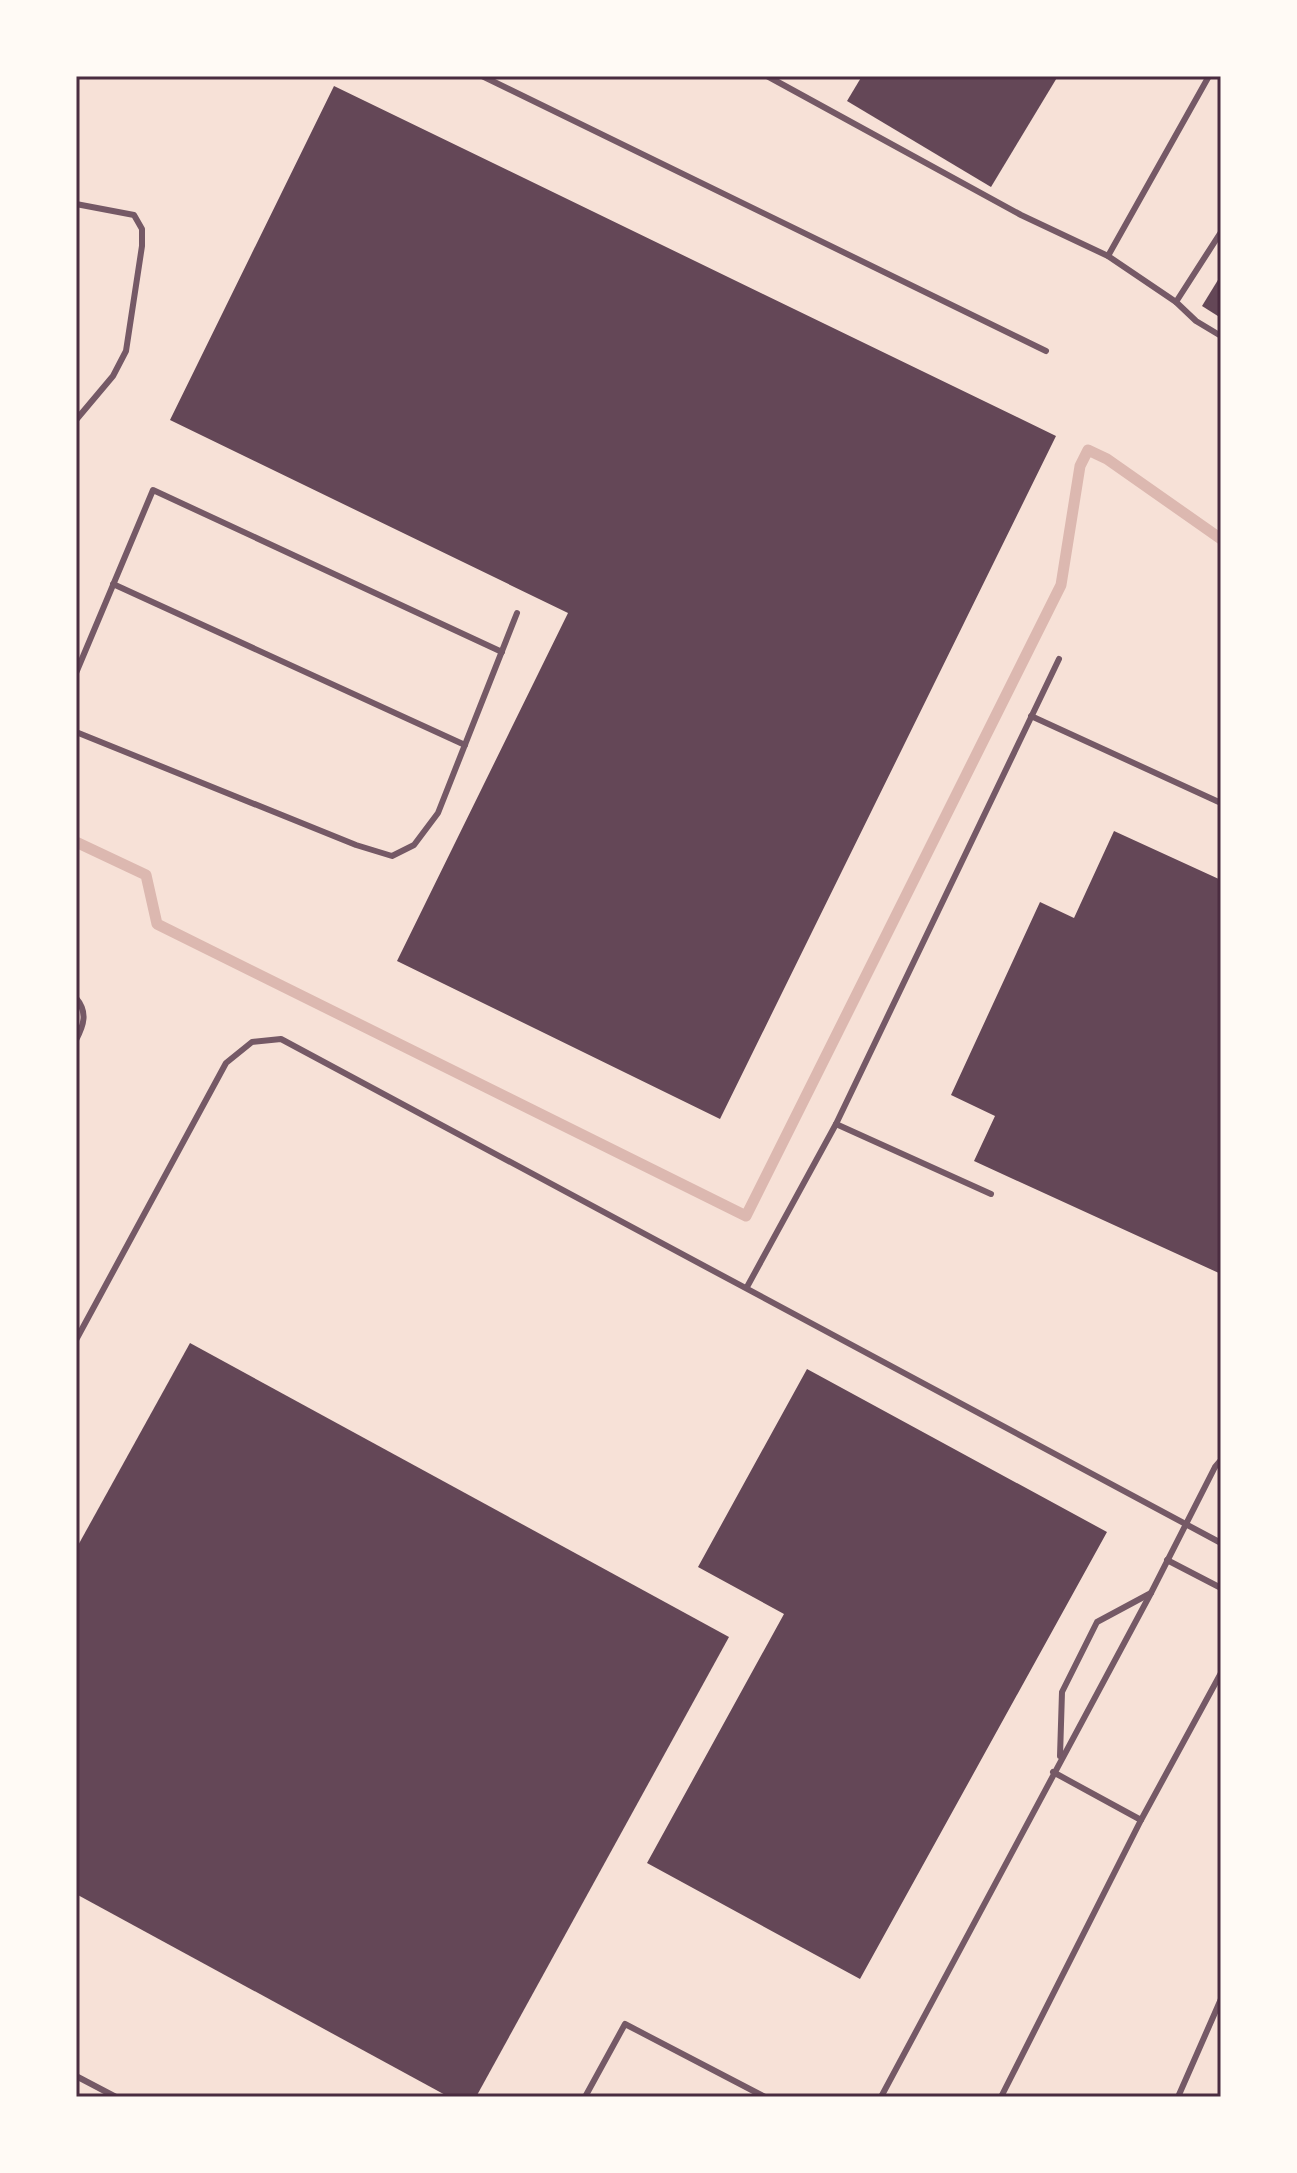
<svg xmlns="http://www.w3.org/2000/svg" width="1297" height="2173" font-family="'IBM Plex Serif',serif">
	<rect width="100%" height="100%" fill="#f7e1d7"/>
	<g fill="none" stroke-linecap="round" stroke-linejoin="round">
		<polyline stroke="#dcb8b0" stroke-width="11" points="76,842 146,875 157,924 746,1216 1061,585 1080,466 1088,450 1107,459 1221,539"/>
	</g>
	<g fill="#644757">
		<polygon points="862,76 1058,76 991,187 847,101"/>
		<polygon points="334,86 1056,436 720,1119 397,961 568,613 170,420"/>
		<polygon points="1221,275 1221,318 1202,306"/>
		<polygon points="1114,831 1221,880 1221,1274 974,1161 995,1116 951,1095 1040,902 1074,918"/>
		<polygon points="190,1343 729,1637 476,2097 449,2097 76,1894 76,1549"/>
		<polygon points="807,1369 1107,1532 860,1979 647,1863 784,1614 698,1567"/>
	</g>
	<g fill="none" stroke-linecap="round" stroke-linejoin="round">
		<g stroke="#755966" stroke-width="6">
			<polyline points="482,76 1046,351"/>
			<polyline points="767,76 1021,215 1108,256 1176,302"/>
			<polyline points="76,204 134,215 142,229 142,246 126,351 113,376 76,420"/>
			<polyline points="1221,232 1176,302 1196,321 1221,336"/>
			<polyline points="1108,256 1209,76"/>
			<polyline points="113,584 465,745"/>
			<polyline points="76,673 153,490 502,652"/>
			<polyline points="1031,716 1221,803"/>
			<polyline points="76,732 356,845 392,856 414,845 438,813 517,613"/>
			<path d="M76,998c12,14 8,27 0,42"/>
			<polyline points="836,1124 991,1194"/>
			<polyline points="747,1287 836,1124 1059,659"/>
			<polyline points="76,1340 226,1063 252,1042 281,1039 1221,1543"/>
			<polyline points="1167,1560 1221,1588"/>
			<polyline points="1060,1756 1062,1692 1097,1622 1151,1593"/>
			<polyline points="1053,1772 1141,1820"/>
			<polyline points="76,2076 116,2097"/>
			<polyline points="585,2097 625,2024 765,2097"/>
			<polyline points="881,2097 1151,1593 1215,1467 1221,1460"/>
			<polyline points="1001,2097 1141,1820 1221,1673"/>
			<polyline points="1178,2097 1221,1999"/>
		</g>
	</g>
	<rect width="1297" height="2173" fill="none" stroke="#fffaf5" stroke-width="156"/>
	<rect x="78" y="78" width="1141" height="2017" fill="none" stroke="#4a2c40" stroke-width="3"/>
</svg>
